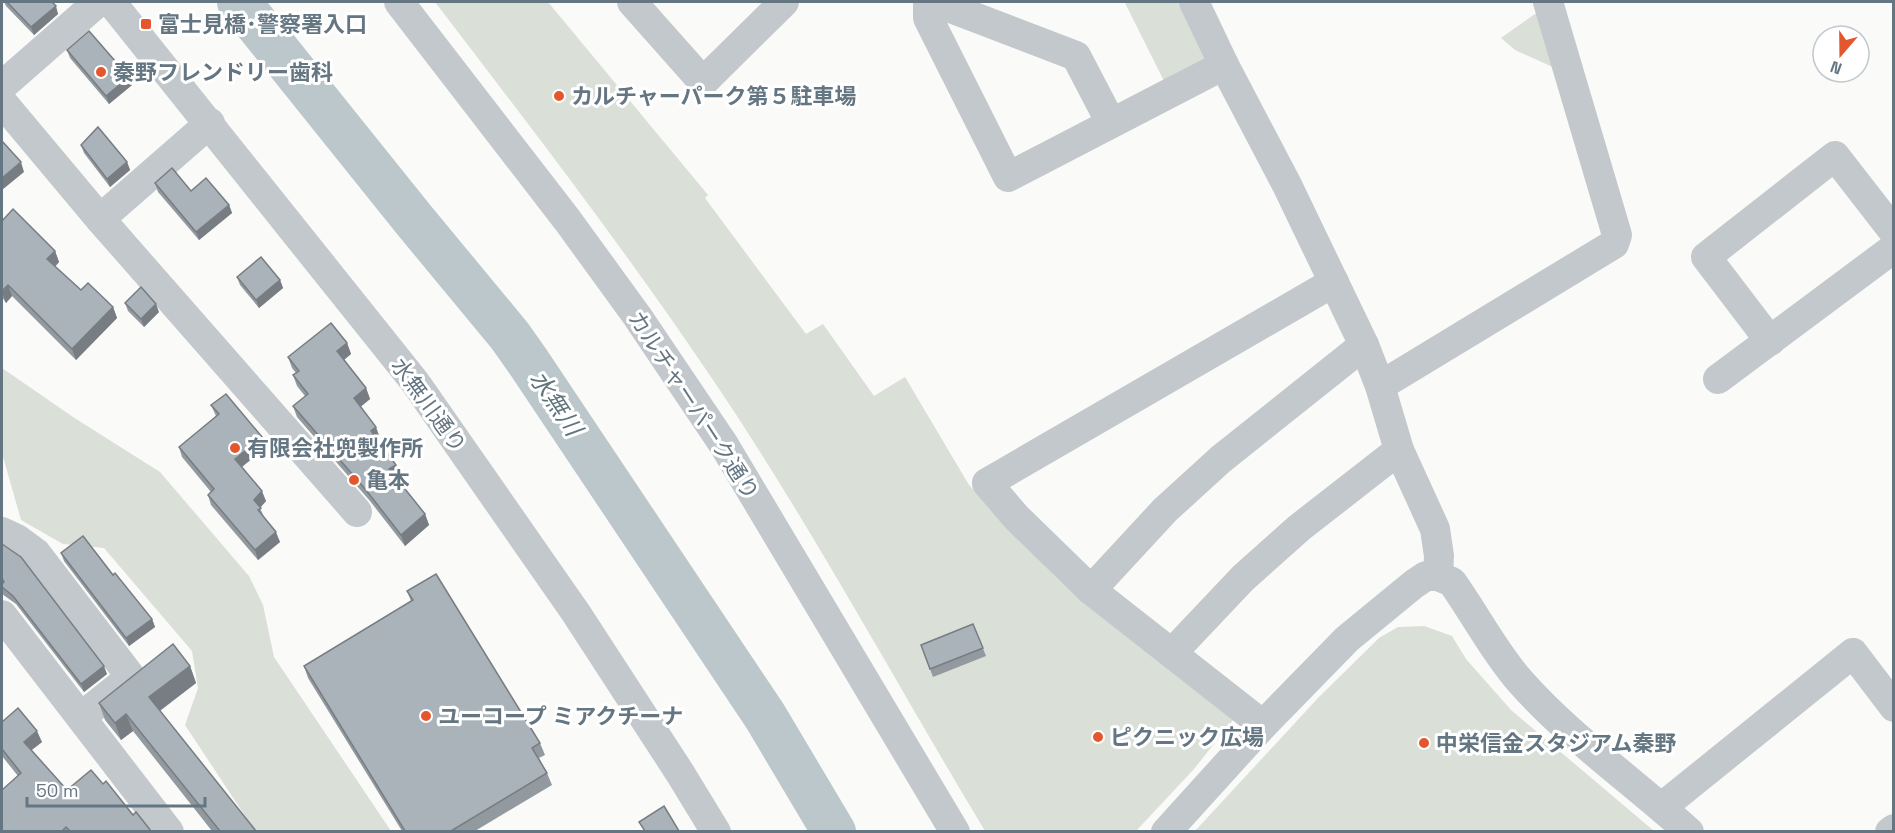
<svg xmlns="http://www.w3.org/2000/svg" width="1895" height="833" font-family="'Space Grotesk','Noto Sans JP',sans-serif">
	<rect width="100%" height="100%" fill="#fafaf8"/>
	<g fill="#dadfd7">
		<path d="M435,2h113l160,193 -3,3 101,136 17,-10 51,72 31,-19 64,108 90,95 5,-2 169,142 -39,49 -58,62h-151c-91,-151 -175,-308 -274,-454 -87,-129 -182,-252 -276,-375z"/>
		<polygon points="1128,2 1183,2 1208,50 1204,60 1164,81 1125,3"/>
		<polygon points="1542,9 1557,69 1515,50 1501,38"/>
		<polygon points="2,368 73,417 160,472 249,576 263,605 274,657 391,831 255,831 185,725 198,688 192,651 104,548 63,544 21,520 2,453"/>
		<polygon points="1424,626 1452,636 1466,659 1511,710 1654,831 1195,831 1318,698 1379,638 1398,627"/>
	</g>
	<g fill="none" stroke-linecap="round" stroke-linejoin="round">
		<polyline stroke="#bbc7cb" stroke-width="44" points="239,2 414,220 510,336 529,363 765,716 834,832"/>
		<g stroke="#c3c8cc" stroke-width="30">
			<polyline points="111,2 415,382 576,613 680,773 716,832"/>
			<polyline points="399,2 568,221 637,316 724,445 955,832"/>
			<polyline points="632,2 703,82 784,2"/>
			<polyline points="928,2 928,18 1008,177 1224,65"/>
			<polyline points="935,2 1076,56 1111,123"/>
			<polyline points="1194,2 1224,65 1287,185 1364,345 1380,386 1399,450 1435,529 1439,556 1438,576"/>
			<polyline points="2,86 98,2"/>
			<polyline points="2,102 100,219 357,512"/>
			<polyline points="100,219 210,123"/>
			<polyline points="1770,341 1706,257 1835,156 1894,232"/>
			<polyline points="1718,379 1894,248"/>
			<polyline points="1380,386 1614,244 1617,235 1548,2"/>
			<polyline points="2,532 17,539 36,553 131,677 81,717"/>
			<polyline points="1091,590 1165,510 1221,459 1364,345"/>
			<polyline points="2,615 169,832"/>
			<polyline points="1172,653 1243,578 1299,528 1399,450"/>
			<polyline points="1263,725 1091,590 1016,517 987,483 1334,282"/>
			<polyline points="1662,807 1853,653 1894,707"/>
			<path d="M1166,832l97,-107 84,-86 67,-55 12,-8h12l14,6c23,32 41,68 67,98 50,57 114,101 170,152"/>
			<polyline points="1890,832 1894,829"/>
		</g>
	</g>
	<g fill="#929a9f">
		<polygon points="4,2 52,2 58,14 34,35 6,6"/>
		<polygon points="67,50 129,77 132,85 109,104 70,58"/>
		<polygon points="81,145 127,162 130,170 110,187 84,153"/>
		<polygon points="155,183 191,191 229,205 232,213 199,240 158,192"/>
		<polygon points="2,221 55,251 59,262 55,267 81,290 113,307 117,318 76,360 12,296 6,303 2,297"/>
		<polygon points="237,277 280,280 283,288 259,308 240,285"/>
		<polygon points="125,303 159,312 144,327 128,311"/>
		<polygon points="347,343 351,354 344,360 366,388 370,399 360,407 380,438 378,440 400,476 396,478 425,514 429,525 405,546 370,501 297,417 293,406 305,396 297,386 293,375 296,373 292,368 288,357"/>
		<polygon points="211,405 262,437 265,448 242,467 266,501 260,508 264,517 280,542 258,560 211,505 208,495 211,492 182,457 179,447 216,416"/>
		<polygon points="2,544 107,674 84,692 16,604 2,594"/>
		<polygon points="61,553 113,575 152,619 155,627 129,646 64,561"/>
		<polygon points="407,591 540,743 545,755 539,758 547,773 552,785 475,831 402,831 308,678 304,666 411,601"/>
		<polygon points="973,624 986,656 933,677 921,645"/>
		<polygon points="190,666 196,683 160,711 256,831 212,831 133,731 121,740 105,720 99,703"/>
		<polygon points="2,722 42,742 31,750 67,790 103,784 133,815 151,831 2,831 18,776 2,756"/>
	</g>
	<g fill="#777d82">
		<polygon points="56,6 58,14 34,35 31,27"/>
		<polygon points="129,77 132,85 109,104 106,96"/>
		<polygon points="21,162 24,172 2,190 2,178"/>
		<polygon points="127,162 130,170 110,187 107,179"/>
		<polygon points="229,205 232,213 199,240 196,232"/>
		<polygon points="55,251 59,262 51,270 47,259"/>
		<polygon points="280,280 283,288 259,308 256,300"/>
		<polygon points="8,285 12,296 6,303 2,292"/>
		<polygon points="156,304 159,312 144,327 141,319"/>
		<polygon points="113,307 117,318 76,360 72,349"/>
		<polygon points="347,343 351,354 341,362 337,351"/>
		<polygon points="366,388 370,399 358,409 354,398"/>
		<polygon points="376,427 380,438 375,442 371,431"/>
		<polygon points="262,437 265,448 239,469 235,459"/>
		<polygon points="396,465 400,476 393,480 389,469"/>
		<polygon points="262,491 266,501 258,510 254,500"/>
		<polygon points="425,514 429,525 405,546 401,535"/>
		<polygon points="276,532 280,542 258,560 255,550"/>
		<polygon points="152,619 155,627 129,646 126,638"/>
		<polygon points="104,666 107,674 84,692 81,684"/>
		<polygon points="190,666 196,683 155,714 149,697"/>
		<polygon points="126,714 133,731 121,740 115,723"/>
		<polygon points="37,731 42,742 28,753 24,742"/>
	</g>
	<g fill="#aab3b9" stroke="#777d82" stroke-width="1.5">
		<polygon points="7,2 52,2 56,6 31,27"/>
		<polygon points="89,31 129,77 106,96 67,50"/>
		<polygon points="98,127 127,162 107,179 81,145"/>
		<polygon points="2,141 21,162 2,178"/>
		<polygon points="172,168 191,191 206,178 229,205 196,232 155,183"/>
		<polygon points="13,209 55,251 47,259 81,290 88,283 113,307 72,349 8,285 2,291 2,221"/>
		<polygon points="261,257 280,280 256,300 237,277"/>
		<polygon points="141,287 156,304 141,319 125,303"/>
		<polygon points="331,323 347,343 337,351 366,388 354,398 376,427 371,431 396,465 389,469 425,514 401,535 366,490 293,406 308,394 293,375 299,371 288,357"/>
		<polygon points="226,394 262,437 235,459 262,491 254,500 261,508 258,510 276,532 255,550 208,495 214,489 179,447 219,414 211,405"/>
		<polygon points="83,536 113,575 115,573 152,619 126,638 61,553"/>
		<polygon points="2,544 21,557 104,666 81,684 13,596 2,587 2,584 4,582 2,578"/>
		<polygon points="436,574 540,743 532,748 547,773 451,831 405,831 304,666 413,600 407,591"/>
		<polygon points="973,624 983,648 930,669 921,645"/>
		<polygon points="173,644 190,666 149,697 256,831 220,831 126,714 115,723 99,703"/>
		<polygon points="18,708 37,731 24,742 67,790 91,770 103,784 106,781 133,815 136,812 151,831 70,831 66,827 62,831 2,831 2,790 21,773 2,749 2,722"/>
		<polygon points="664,806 679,831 645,831 639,822"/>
	</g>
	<g fill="#e4572e" stroke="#fff" stroke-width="2">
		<rect x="140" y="18" width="12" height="12" rx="3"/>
		<circle cx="101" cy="72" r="6"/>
		<circle cx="559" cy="96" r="6"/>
		<circle cx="235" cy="448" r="6"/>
		<circle cx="354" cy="480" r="6"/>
		<circle cx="426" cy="716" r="6"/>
		<circle cx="1098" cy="737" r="6"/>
		<circle cx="1424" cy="743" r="6"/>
	</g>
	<g text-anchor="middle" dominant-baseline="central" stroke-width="6" stroke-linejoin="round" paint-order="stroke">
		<g font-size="22" font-weight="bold" fill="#657683" stroke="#fff" text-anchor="start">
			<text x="158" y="24">富士見橋･警察署入口</text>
			<text x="113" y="72">秦野フレンドリー歯科</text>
			<text x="571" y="96">カルチャーパーク第５駐車場</text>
			<text x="247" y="448">有限会社兜製作所</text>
			<text x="366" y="480">亀本</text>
			<text x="438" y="716">ユーコープ ミアクチーナ</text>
			<text x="1110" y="737">ピクニック広場</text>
			<text x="1436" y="743">中栄信金スタジアム秦野</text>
		</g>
		<g font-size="22" fill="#657683" stroke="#fff">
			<text transform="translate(429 405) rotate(54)">水無川通り</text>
			<text transform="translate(694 405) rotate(57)">カルチャーパーク通り</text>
		</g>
		<g font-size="24" font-style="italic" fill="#60757c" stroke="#fff">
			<text transform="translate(556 403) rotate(56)">水無川</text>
		</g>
	</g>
	<rect width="1895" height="833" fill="none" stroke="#657683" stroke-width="6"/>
	<g transform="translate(1841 54) rotate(200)"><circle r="28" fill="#ffffff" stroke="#c1c8cd" stroke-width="1.5"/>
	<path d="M0-4.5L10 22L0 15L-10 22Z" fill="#e4572e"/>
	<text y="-9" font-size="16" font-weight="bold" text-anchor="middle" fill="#657683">N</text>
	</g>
	<path d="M27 797v9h178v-9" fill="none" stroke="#657683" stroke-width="3"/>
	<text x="36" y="797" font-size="18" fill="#657683" stroke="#ffffff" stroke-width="4.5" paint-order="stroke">50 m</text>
</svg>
